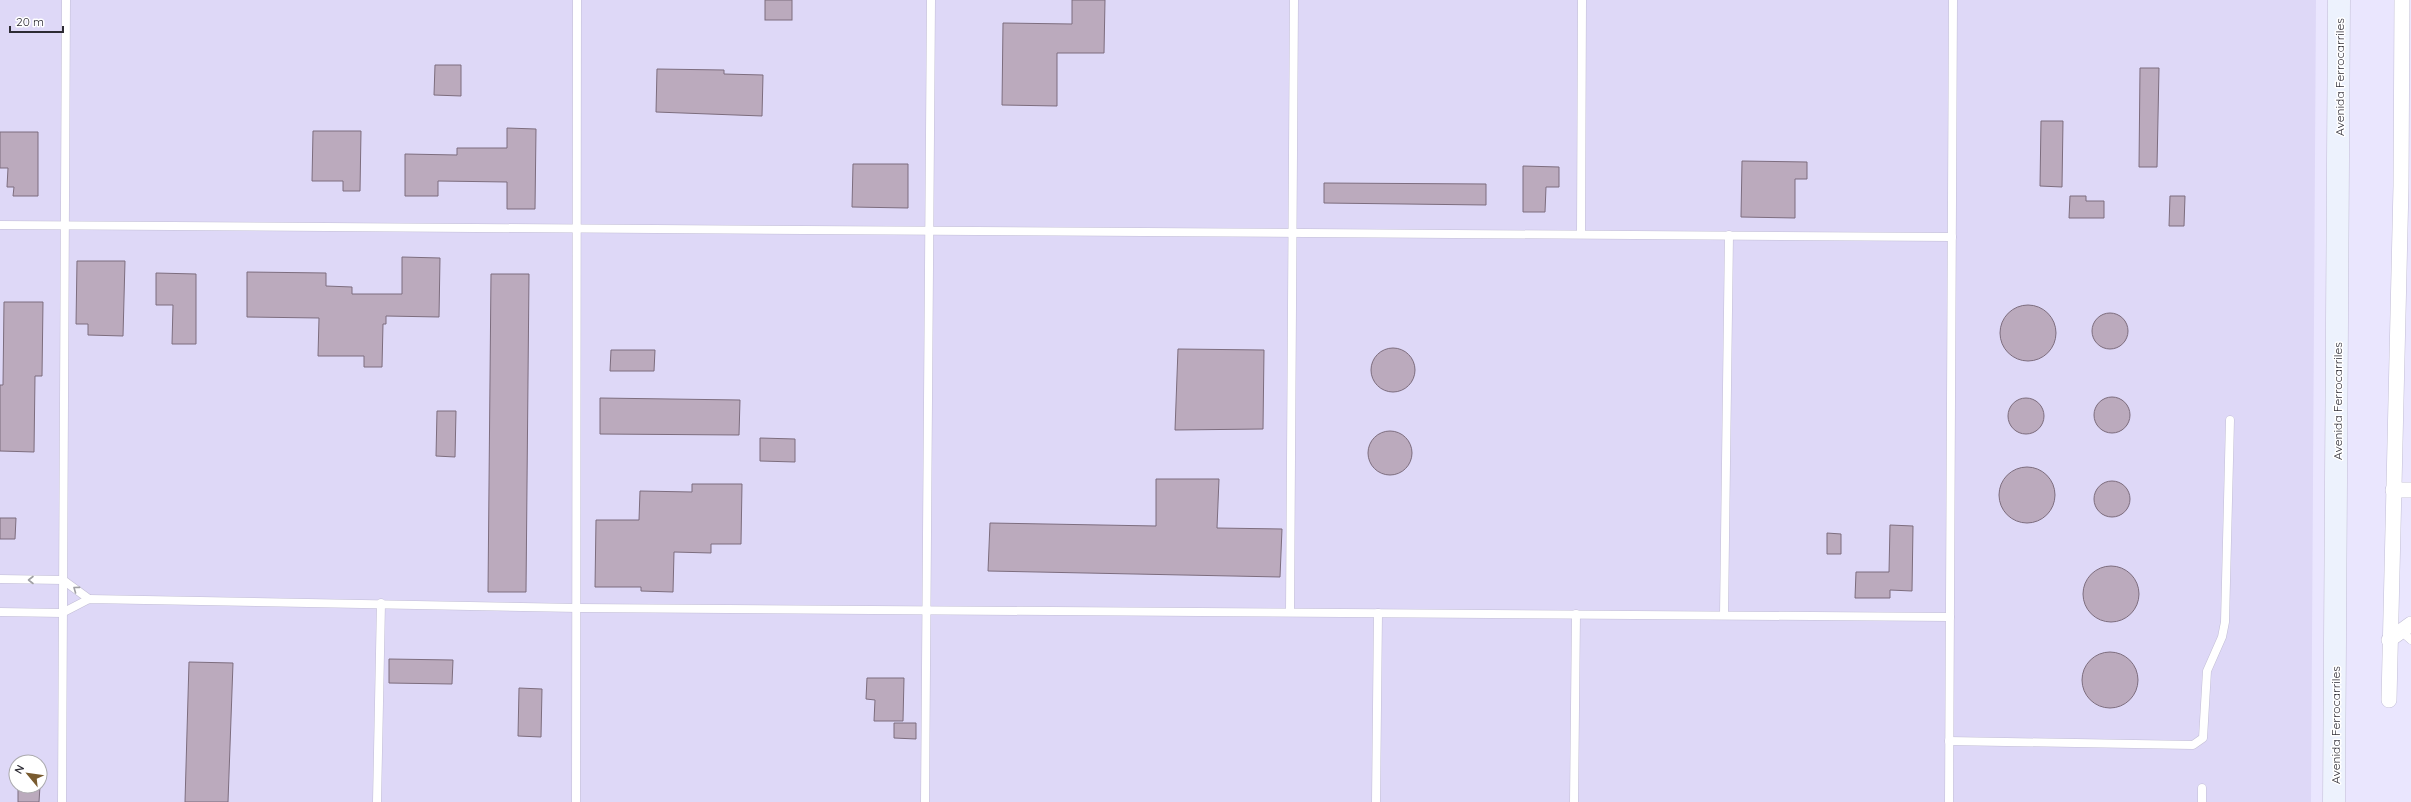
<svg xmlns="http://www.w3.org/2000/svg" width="2411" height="802" font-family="Quicksand,sans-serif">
	<rect width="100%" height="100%" fill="#eae6fe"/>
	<path fill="#ded8f7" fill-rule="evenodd" d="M0,0h2316l-5,802h-2311zM16,762h24v24h-24z"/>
	<g fill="#bbaabd" stroke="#7d6d7e">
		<rect x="765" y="0" width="27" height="20"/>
		<polygon points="1072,0 1105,0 1104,53 1057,53 1057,106 1002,105 1003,23 1072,24"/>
		<polygon points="435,65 461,65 461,96 434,95"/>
		<polygon points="2140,68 2159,68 2157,167 2139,167"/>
		<polygon points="657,69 724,70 724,74 763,75 762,116 656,112"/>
		<polygon points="2041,121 2063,121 2062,187 2040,186"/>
		<polygon points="507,128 536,129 535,209 507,209 507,182 438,181 438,196 405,196 405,154 457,155 457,148 507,148"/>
		<polygon points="313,131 361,131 360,191 343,191 343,181 312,181"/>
		<polygon points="0,132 38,132 38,196 13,196 14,187 7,187 8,168 0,168"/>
		<polygon points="1742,161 1807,162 1807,179 1795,179 1795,218 1741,217"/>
		<polygon points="853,164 908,164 908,208 852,207"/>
		<polygon points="1523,166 1559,167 1559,187 1546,187 1545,212 1523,212"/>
		<polygon points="1324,183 1486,184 1486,205 1324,203"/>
		<polygon points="2070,196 2086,196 2086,201 2104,201 2104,218 2069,218"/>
		<polygon points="2170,196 2185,196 2184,226 2169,226"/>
		<polygon points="402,257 440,258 439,317 386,316 386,324 383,324 382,367 364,367 364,356 318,356 319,318 247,317 247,272 326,273 326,286 352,287 352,294 402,294"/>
		<polygon points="77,261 125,261 123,336 88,335 88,324 76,324"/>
		<polygon points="156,273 196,274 196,344 172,344 173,305 156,305"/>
		<polygon points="491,274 529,274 526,592 488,592"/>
		<polygon points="4,302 43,302 42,376 35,376 34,452 0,451 0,385 3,385"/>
		<circle cx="2028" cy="333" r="28"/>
		<circle cx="2110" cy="331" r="18"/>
		<circle cx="1393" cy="370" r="22"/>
		<polygon points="1178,349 1264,350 1263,429 1175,430"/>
		<polygon points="611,350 655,350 654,371 610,371"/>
		<circle cx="2112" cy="415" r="18"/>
		<circle cx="2026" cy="416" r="18"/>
		<polygon points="600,398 740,400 739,435 600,434"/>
		<polygon points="437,411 456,411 455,457 436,456"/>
		<circle cx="1390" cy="453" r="22"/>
		<polygon points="760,438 795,439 795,462 760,461"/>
		<circle cx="2027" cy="495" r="28"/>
		<polygon points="1156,479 1219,479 1217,528 1282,529 1280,577 988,571 990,523 1156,526"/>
		<circle cx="2112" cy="499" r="18"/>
		<polygon points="692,484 742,484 741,544 711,544 711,553 674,552 673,592 641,591 641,587 595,587 596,520 639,520 640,491 692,492"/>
		<polygon points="0,518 16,518 15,539 0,539"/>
		<polygon points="1890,525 1913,526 1912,591 1890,590 1890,598 1855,598 1856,572 1889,572"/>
		<polygon points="1827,533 1841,534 1841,554 1827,554"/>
		<circle cx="2111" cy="594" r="28"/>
		<circle cx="2110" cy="680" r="28"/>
		<polygon points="389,659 453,660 452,684 389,683"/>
		<polygon points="189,662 233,663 228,802 185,802"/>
		<polygon points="867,678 904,678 903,721 874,721 875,700 866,699"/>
		<polygon points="519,688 542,689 541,737 518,736"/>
		<polygon points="894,723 916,723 916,739 894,738"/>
		<polygon points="18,786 40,786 39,802 18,802"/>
	</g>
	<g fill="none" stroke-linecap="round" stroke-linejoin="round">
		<g stroke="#c2bed5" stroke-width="9">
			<g id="service">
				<polyline points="0,225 1952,237"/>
				<polyline points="1581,234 1582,0"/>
				<polyline points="0,579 63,580 89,599"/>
				<polyline points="0,612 62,613 89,599 578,608 1950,617"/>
				<polyline points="1290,612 1294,0"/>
				<polyline points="1724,615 1729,235"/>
				<polyline points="2401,631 2411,640"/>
				<polyline points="1949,741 2193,745 2203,738 2207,671 2222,637 2225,622 2230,420"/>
				<polyline points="2202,788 2202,802"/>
				<polyline points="62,802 66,0"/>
				<polyline points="377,802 381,603"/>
				<polyline points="576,802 577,0"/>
				<polyline points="925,802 931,0"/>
				<polyline points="1376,802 1378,613"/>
				<polyline points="1574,802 1576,614"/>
				<polyline points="1949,802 1953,0"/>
			</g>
		</g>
		<g stroke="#c2bed5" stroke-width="16">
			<g id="minor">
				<polyline points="2393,490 2411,490"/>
				<polyline points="2389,640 2411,624"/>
				<polyline points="2389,700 2401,186 2402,0"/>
			</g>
		</g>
		<g stroke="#c2bed5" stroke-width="23">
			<polyline id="secondary" points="2334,802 2339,0"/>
		</g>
		<use href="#service" stroke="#fff" stroke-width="8"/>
		<use href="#minor" stroke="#fff" stroke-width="15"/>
		<use href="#secondary" stroke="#edf2fd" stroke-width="22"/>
	</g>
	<defs><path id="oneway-chevron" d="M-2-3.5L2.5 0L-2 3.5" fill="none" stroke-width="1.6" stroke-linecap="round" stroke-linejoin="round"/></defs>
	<g stroke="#a0a0a4">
		<use href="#oneway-chevron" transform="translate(31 580) rotate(-180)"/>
		<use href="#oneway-chevron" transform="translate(76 589) rotate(-144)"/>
	</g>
	<g text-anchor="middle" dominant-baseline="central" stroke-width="3" stroke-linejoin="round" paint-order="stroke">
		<g font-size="12" fill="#2d2b34" stroke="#fff">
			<text transform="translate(2339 77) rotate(-90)">Avenida Ferrocarriles</text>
			<text transform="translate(2337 401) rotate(-90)">Avenida Ferrocarriles</text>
			<text transform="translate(2335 725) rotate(-90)">Avenida Ferrocarriles</text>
		</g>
	</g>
	<g transform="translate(28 774) rotate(299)"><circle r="19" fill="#ffffff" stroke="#abaaae"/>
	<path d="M0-3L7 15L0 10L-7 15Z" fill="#795b2f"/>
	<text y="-6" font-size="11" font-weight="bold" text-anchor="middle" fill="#2d2b34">N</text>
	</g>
	<path d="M10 26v6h53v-6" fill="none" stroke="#2d2b34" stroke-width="2"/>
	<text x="16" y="26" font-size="12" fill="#2d2b34" stroke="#ffffff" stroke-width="3" paint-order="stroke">20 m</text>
</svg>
